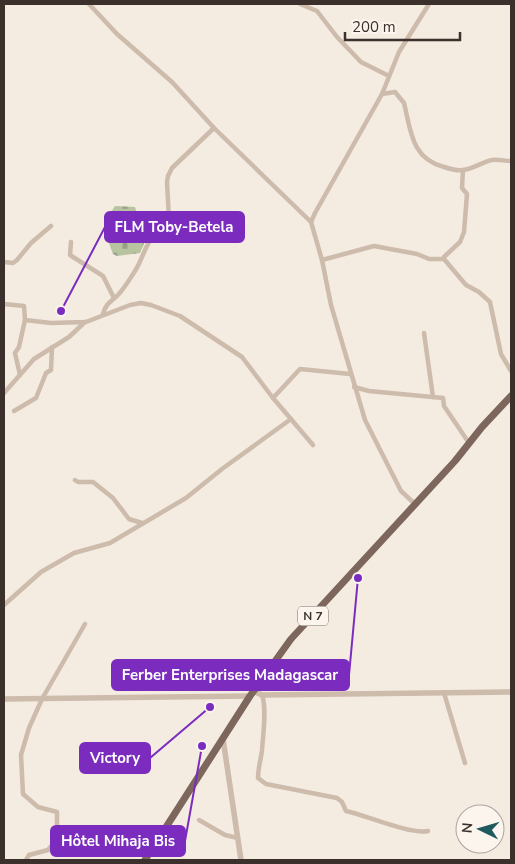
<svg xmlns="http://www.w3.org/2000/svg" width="515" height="864" font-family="'Nunito Sans',sans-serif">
	<defs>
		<pattern id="cemetery-stones" width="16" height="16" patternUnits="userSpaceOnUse" patternTransform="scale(1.25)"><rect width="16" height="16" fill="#b8c4a0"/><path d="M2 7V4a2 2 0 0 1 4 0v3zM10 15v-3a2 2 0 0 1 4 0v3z" fill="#97a083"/></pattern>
	</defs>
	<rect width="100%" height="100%" fill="#f4ebe1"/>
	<polygon fill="url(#cemetery-stones)" points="115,206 135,207 145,241 140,253 117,256 113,254 104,230 106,220"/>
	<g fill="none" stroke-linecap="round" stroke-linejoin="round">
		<g stroke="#cdbbac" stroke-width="4.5">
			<polyline points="89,4 117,34 172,82 214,128 311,222 322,260 331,305 365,420 401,491 415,504"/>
			<polyline points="300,4 317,11 337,37 361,62 389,76"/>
			<path d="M382,94l13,-2 9,11c7,28 7,55 40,64 6,2 13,4 19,3 10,-1 19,-8 29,-10 6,-1 13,1 19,1"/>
			<polyline points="311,222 315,213 382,94 399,52 429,4"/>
			<polyline points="71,242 70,255 103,276 114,298"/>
			<polyline points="444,259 466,285 479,292 490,302 501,354 511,371"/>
			<polyline points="322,260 374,246 417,254 429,259 444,259 444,257 460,242 464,232 467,194 462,188 463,170"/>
			<polyline points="4,262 13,263 17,260 31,243 51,226"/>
			<polyline points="4,304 24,306 25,320 51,323 86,322 130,305 141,303 151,305 180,316 242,357 273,398 300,369 350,374"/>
			<path d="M103,314c2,-9 7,-12 14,-18 7,-7 13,-17 18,-25 7,-11 10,-25 18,-35l13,3 4,-1 -3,-56 1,-6 4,-8 42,-40"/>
			<polyline points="424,333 433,397"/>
			<polyline points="20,375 15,353 19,347 25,320"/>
			<polyline points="354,387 369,391 443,398 444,406 469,443"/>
			<polyline points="4,393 34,359 69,337 85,322"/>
			<polyline points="273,398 313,445"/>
			<polyline points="14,411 36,398 46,373 51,370 52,347"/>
			<polyline points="75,480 78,482 93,482 113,498 129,519 142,523"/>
			<polyline points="4,605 41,572 74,553 110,543 186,498 222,469 291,419"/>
			<polyline points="444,693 465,763"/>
			<path d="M262,695c5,13 1,41 0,55 -1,9 -4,18 -4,28l8,6 71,14 5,4 4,9c19,4 65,24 82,20"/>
			<polyline points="199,820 225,835 238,838"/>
			<polyline points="26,860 29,855 48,850 57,839 57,812 38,807 23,794 21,755 29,728 42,699 85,624"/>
		</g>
		<g stroke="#cdbbac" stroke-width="5.5">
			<polyline points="253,691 262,695 511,692"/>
			<polyline points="4,699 250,696"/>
			<polyline points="223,739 241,860"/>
		</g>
		<polyline stroke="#7d675c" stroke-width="7" points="145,860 250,696 291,639 455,461 482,427 511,396"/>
	</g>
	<g text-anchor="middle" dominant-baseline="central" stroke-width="4" stroke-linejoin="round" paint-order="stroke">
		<rect fill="#fbf5ee" stroke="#756b66" stroke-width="1" x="298" y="606.5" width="30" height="19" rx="4"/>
		<g font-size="12" font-weight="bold" fill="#3b302b">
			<text x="313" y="616">N 7</text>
		</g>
	</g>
	<path fill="none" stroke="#7b2cbf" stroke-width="2" d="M61 311L105 227M358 578L349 675M210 707L150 758M202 746L185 841"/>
	<g fill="#7b2cbf" stroke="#fbf5ee" stroke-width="2">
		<circle cx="61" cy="311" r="5"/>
		<circle cx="358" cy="578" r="5"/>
		<circle cx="210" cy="707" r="5"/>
		<circle cx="202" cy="746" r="5"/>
	</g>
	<g fill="#7b2cbf" stroke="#7b2cbf" stroke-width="2">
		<rect x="105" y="212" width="139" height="30" rx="5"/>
		<rect x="112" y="660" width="237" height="30" rx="5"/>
		<rect x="80" y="743" width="70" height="30" rx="5"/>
		<rect x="51" y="826" width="134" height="30" rx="5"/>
	</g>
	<g font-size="15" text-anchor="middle" font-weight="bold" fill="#fff">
		<text x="174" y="232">FLM Toby-Betela</text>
		<text x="230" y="680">Ferber Enterprises Madagascar</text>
		<text x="115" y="763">Victory</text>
		<text x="118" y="846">Hôtel Mihaja Bis</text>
	</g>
	<rect width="515" height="864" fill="none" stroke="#3b302b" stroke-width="10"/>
	<g transform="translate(480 829) rotate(275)"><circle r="24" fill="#fbf5ee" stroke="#aea6a0"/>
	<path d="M0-4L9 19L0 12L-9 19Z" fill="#1f5a5e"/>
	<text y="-8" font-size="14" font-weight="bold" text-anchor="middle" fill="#3b302b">N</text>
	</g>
	<path d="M345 32v8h115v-8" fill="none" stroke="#3b302b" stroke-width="2.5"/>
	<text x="352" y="32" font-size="15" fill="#3b302b" stroke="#fbf5ee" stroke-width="4" paint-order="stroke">200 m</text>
</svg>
